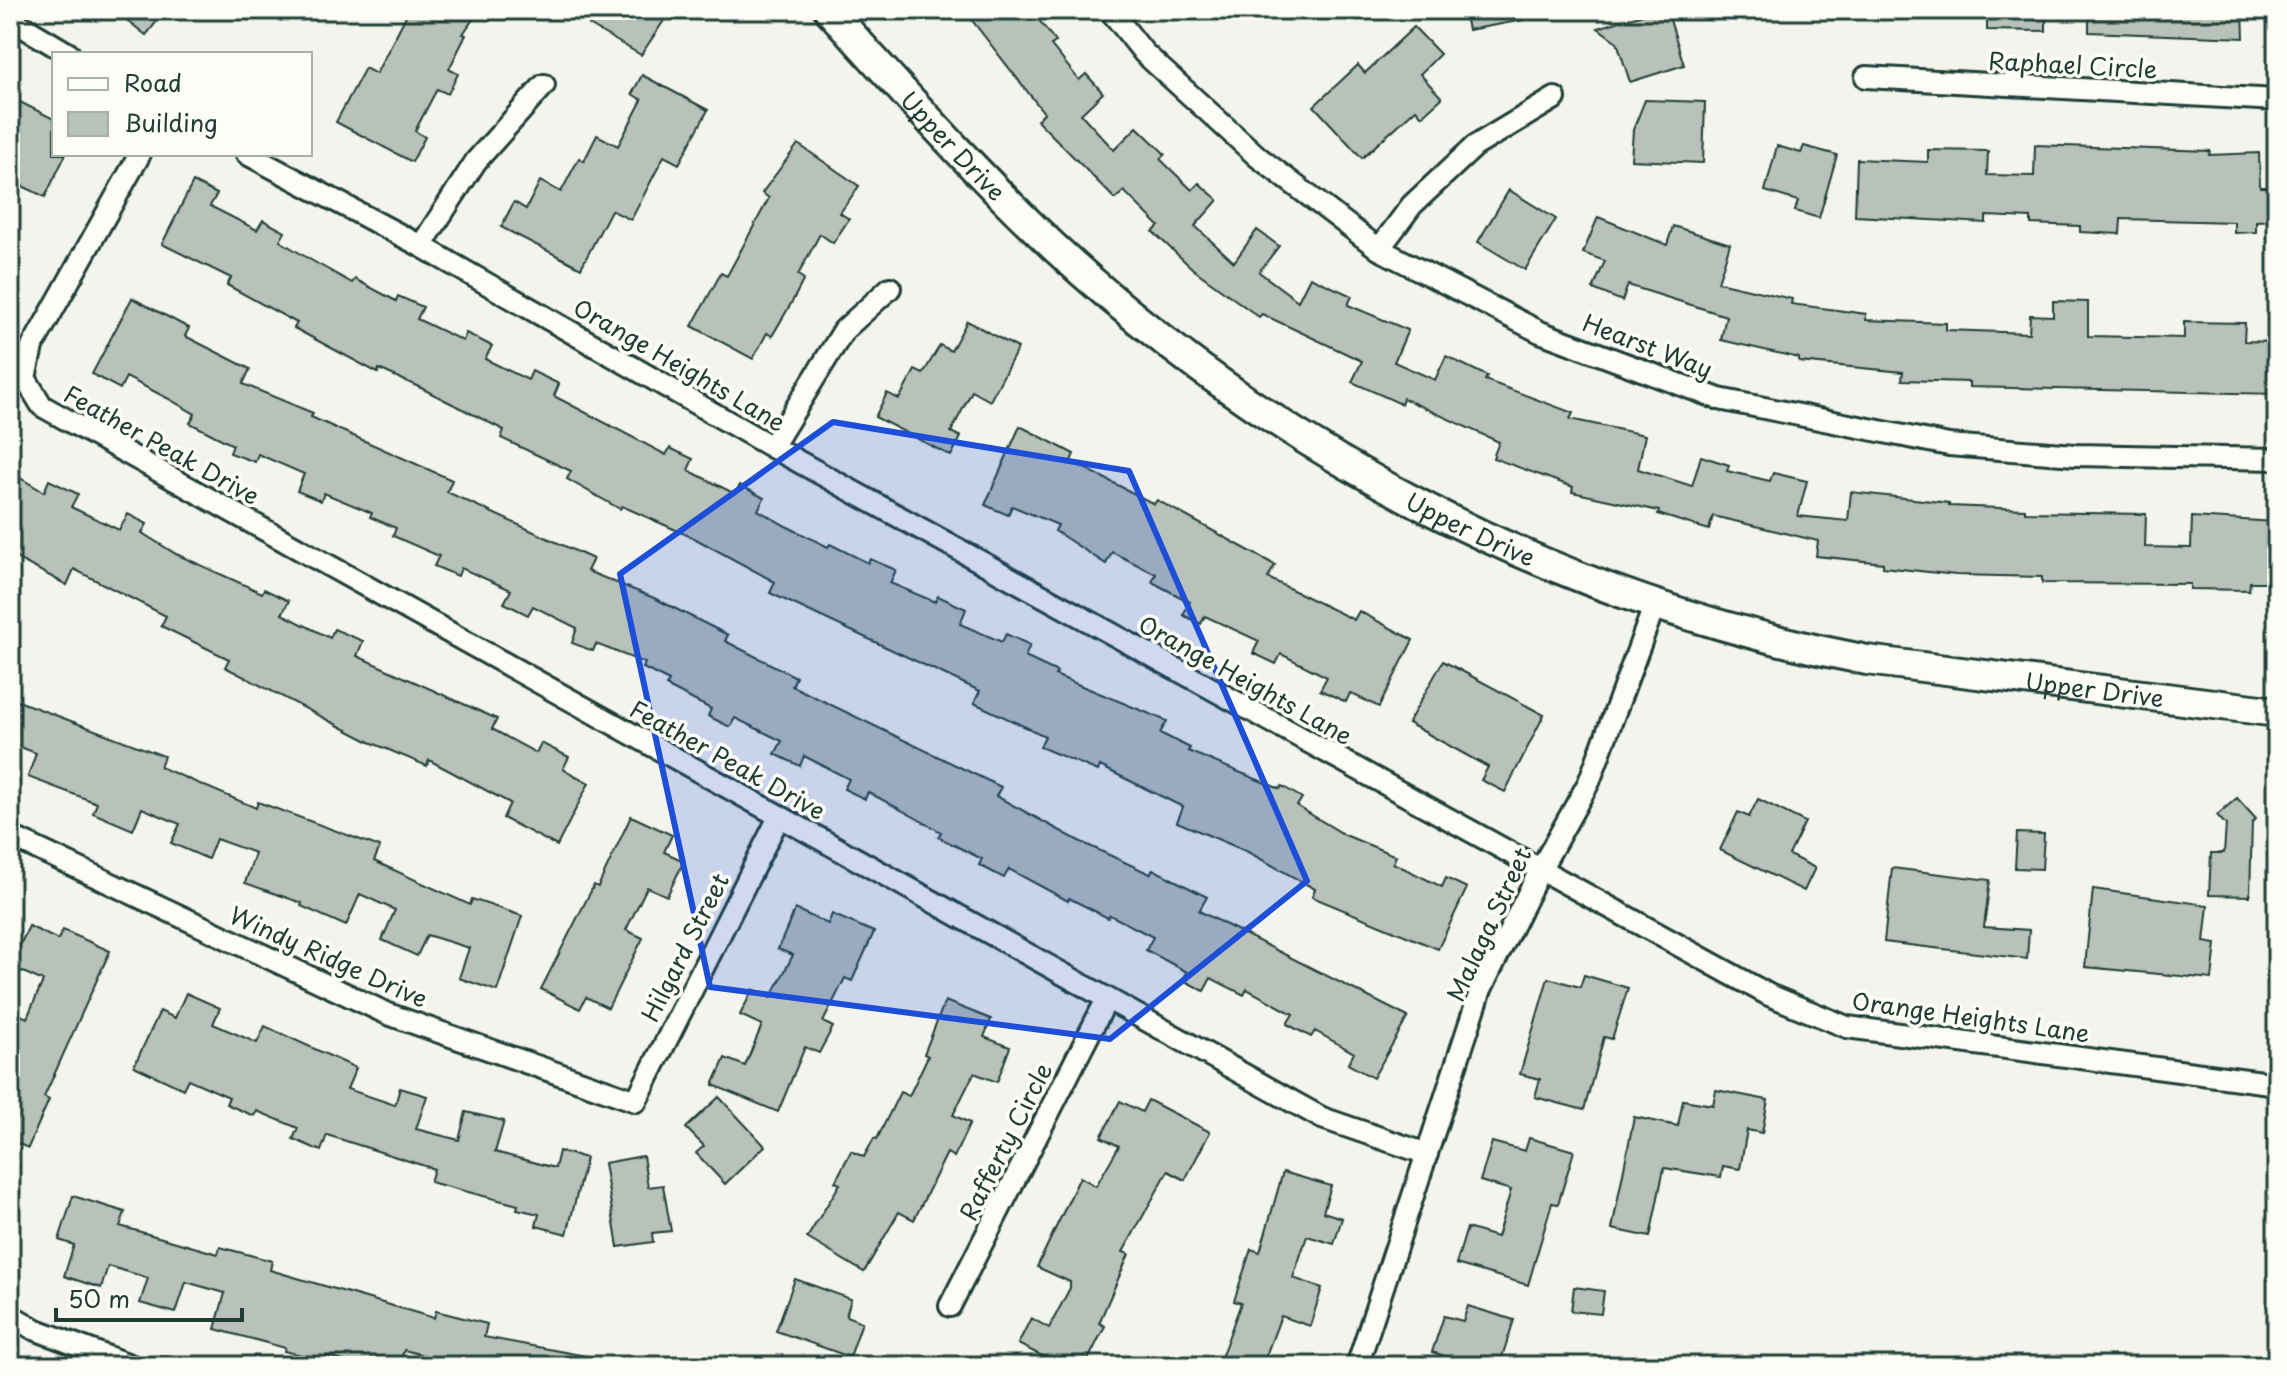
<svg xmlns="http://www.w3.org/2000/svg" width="2287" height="1376" font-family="'Playpen Sans',sans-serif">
	<rect width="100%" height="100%" fill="#f4f4ef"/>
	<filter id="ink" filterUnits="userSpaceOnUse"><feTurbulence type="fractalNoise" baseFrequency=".0125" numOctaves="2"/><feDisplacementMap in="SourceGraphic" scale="16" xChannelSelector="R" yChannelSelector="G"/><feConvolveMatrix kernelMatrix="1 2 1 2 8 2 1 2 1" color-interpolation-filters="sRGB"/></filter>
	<g filter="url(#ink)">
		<g fill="#b9c1bb" stroke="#1f3d34" stroke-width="2">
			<polygon points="114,10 166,10 146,35"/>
			<polygon points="409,10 479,10 463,34 466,35 449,69 458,74 448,94 437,89 415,131 425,137 412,162 336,122 365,68 376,74"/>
			<polygon points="599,10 671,10 641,55 589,25"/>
			<polygon points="964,10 1031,10 1056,42 1051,45 1079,80 1086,74 1103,93 1081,114 1114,150 1137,127 1165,154 1160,159 1192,190 1199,183 1218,200 1195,226 1234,262 1257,230 1279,246 1259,272 1298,301 1310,277 1352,296 1348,305 1408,330 1394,362 1435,380 1446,356 1487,376 1485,380 1573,413 1570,419 1645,435 1638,469 1692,486 1701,456 1729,465 1727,471 1770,481 1773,473 1807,481 1798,516 1848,521 1851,492 1949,503 1949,506 2025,509 2025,512 2146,514 2145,547 2191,548 2192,517 2277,522 2277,582 2250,582 2249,590 2190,589 2190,584 2042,583 2042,577 1956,575 1883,567 1883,563 1816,556 1818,541 1713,516 1709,530 1658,514 1659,511 1572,492 1573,487 1493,458 1499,442 1403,398 1401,404 1352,382 1362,361 1262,314 1259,317 1193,269 1153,232 1159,226 1124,191 1115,199 1037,120 1044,113"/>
			<polygon points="1464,10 1523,10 1524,20 1468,30"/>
			<polygon points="1655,10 1667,10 1684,65 1630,82 1617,42 1598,28"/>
			<polygon points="1987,10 2046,10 2046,31 1987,30"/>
			<polygon points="2089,10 2243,10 2244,38 2089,32"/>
			<polygon points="1414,27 1440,54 1420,74 1442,98 1422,116 1416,109 1362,158 1314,106 1358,65 1365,73"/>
			<polygon points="642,75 708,110 679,164 664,156 631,220 611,210 581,268 501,227 514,202 526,209 540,181 561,192 579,158 584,161 597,135 618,146 642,100 632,94"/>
			<polygon points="10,97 54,119 54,154 66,154 45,197 10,180"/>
			<polygon points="1645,100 1705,102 1703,163 1631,160 1633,130"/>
			<polygon points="798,144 859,186 840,213 849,219 833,243 820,234 798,275 804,279 792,302 772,336 767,333 753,359 692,326 721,273 727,276 769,198 762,193"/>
			<polygon points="2035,145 2210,151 2209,155 2259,153 2260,187 2277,187 2277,220 2256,221 2256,232 2234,233 2234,222 2121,219 2120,234 2080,232 2080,226 2031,224 2031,218 1986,216 1986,223 1855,216 1857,159 1928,162 1928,150 1988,151 1987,175 2034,176"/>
			<polygon points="1777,146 1801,153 1804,146 1837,155 1819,218 1795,211 1798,201 1765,191"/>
			<polygon points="193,182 217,194 210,206 257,230 263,220 285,232 280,241 311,260 352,283 355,279 396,301 398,296 423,307 417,319 463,341 466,333 492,346 485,359 528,380 532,371 559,384 554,396 666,455 670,448 693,459 688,470 735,494 740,485 764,498 758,510 786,526 828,547 830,544 868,563 870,559 896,570 890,583 935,602 938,596 966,609 960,624 1002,642 1006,634 1030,645 1025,657 1057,672 1055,675 1167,721 1160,733 1190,748 1188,751 1280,789 1282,786 1302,798 1297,806 1345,835 1396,856 1393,863 1442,887 1446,878 1467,888 1438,949 1312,897 1315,889 1248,852 1177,822 1183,807 1100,766 1098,771 1040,747 1045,736 974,703 980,691 770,593 775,582 694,538 622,506 620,509 567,479 571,471 501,438 504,430 421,388 379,369 378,373 294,328 297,323 227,285 231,278 162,244"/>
			<polygon points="1509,190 1556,219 1525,270 1478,242"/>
			<polygon points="1598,217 1667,245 1673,226 1730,244 1718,282 1792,299 1791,304 1866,314 1866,320 1946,323 1946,330 2029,333 2030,315 2053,316 2053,301 2088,302 2088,336 2184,338 2184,322 2245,323 2244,341 2277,342 2277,394 1969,387 1969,382 1902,380 1903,372 1799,362 1799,358 1721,340 1726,316 1628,285 1622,301 1593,289 1605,261 1583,253"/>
			<polygon points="132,298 189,328 185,336 250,369 243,384 313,413 311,417 452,480 447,492 593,559 587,571 654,598 728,635 725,641 796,677 792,686 1001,787 996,796 1079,841 1150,874 1153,869 1207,897 1199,911 1408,1017 1373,1078 1348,1064 1354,1053 1315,1031 1311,1037 1287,1024 1293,1014 1247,989 1244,995 1211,978 1204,991 1183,980 1187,972 1146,950 1153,937 1110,915 1108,918 1069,898 1068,901 1009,869 1004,878 979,865 982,859 938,837 941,832 916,818 868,792 865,799 844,789 849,779 804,756 800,766 775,754 782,741 735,718 730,727 708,716 711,709 666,686 669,681 643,668 645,663 596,644 593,651 572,643 577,628 533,606 528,615 504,603 511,590 461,568 458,576 434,566 439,556 393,536 396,528 370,517 372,513 324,493 321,501 297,491 304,474 258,454 255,462 230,453 233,445 190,423 195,414 167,398 126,377 120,389 92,374"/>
			<polygon points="967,321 1018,348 990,401 972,391 951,432 961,437 951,456 875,417 887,393 899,399 915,370 923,374 940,345 951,351"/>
			<polygon points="1020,426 1074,454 1071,461 1154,504 1157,500 1275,565 1268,578 1354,620 1359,611 1413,640 1379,707 1350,693 1346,702 1320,690 1327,677 1281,654 1276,664 1253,653 1259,641 1205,616 1201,624 1183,615 1190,602 1152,582 1156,574 1112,552 1106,564 1055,531 1058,525 1012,506 1008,515 985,505"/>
			<polygon points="10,472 44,492 49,480 78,494 71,507 119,530 128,514 147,524 142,533 176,554 262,593 264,589 289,601 282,614 330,638 334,629 363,641 357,656 497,719 492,729 536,753 541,743 569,757 563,769 589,783 557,846 503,818 510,803 429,760 427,766 370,742 225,667 229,659 161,626 166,616 74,569 67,585 10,555"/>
			<polygon points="1443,661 1544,715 1505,792 1481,780 1488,767 1408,723"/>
			<polygon points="10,698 164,756 160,767 256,808 258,802 380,847 374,861 470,905 472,899 522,916 497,991 459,978 469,948 427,935 417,956 382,940 395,910 360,894 346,926 301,906 302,903 245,883 255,853 216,839 208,859 171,843 180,824 142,808 133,830 93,813 97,803 28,777 36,753 10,743"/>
			<polygon points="2237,798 2256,819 2252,823 2250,896 2209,895 2211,853 2224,853 2226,825 2217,815"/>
			<polygon points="1758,799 1805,822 1789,855 1815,868 1804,891 1720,850 1738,812 1749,817"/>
			<polygon points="631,816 672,835 664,852 684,861 667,896 647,887 626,930 643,938 608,1008 586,997 580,1009 541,989 594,885 598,887"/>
			<polygon points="2017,833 2044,834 2042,869 2015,868"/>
			<polygon points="1892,868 1990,880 1984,927 2029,930 2027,959 1884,942"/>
			<polygon points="2093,889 2208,905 2204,942 2216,944 2212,979 2085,967"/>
			<polygon points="795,909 828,924 832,914 874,932 852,981 845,978 823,1022 833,1027 819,1053 805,1047 778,1112 713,1085 725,1058 745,1066 762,1025 740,1015 753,989 771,998 793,955 778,949"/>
			<polygon points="29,926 58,940 63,930 110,951 44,1097 49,1100 28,1148 10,1140 10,1010 27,1018 43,981 10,966"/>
			<polygon points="1584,975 1628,988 1612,1039 1604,1037 1584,1110 1535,1097 1540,1079 1520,1074 1548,978 1580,987"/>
			<polygon points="186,993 220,1008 213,1024 257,1043 265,1026 356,1068 347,1089 395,1105 400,1088 427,1096 416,1129 459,1140 466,1112 504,1121 495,1152 555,1168 559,1151 586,1158 567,1234 536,1226 539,1214 517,1209 518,1205 430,1182 434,1169 327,1135 321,1151 293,1139 298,1128 257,1111 254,1116 226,1104 229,1097 188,1079 183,1089 134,1066 160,1011 175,1018"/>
			<polygon points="945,1001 991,1019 984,1037 1010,1047 997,1082 974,1073 953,1115 970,1123 954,1157 947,1153 914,1220 899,1212 864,1272 807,1238 840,1184 835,1182 851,1151 864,1157 874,1138 877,1139 900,1092 909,1096 928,1056 924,1054"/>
			<polygon points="1716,1090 1768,1100 1762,1133 1747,1130 1740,1169 1723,1166 1721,1177 1664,1168 1650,1237 1612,1229 1634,1117 1678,1126 1683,1100 1713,1105"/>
			<polygon points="719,1097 765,1146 725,1184 696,1153 704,1146 686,1128"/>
			<polygon points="1148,1100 1210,1132 1185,1180 1168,1171 1123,1252 1129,1254 1099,1323 1105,1326 1085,1366 1062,1366 1018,1344 1031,1318 1049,1328 1070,1288 1070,1282 1037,1267 1080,1177 1096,1186 1119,1146 1101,1137 1120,1101 1142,1112"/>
			<polygon points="1529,1138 1574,1151 1558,1204 1552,1203 1528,1285 1456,1264 1467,1228 1497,1237 1511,1190 1480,1181 1492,1142 1525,1151"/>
			<polygon points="643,1156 648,1187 663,1185 671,1231 652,1233 653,1242 618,1247 604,1163"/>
			<polygon points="1283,1172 1331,1186 1323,1212 1342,1218 1334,1244 1307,1236 1293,1278 1322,1288 1310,1326 1281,1316 1262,1366 1218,1366 1241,1303 1234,1301 1251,1249 1260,1252"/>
			<polygon points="73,1196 125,1212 120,1226 218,1254 220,1247 272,1261 270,1270 434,1318 436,1311 487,1324 484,1337 586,1356 585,1366 439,1366 441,1360 404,1350 399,1366 360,1366 327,1356 325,1361 284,1351 285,1348 215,1329 225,1293 186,1282 176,1313 140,1303 148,1278 108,1266 101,1288 64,1276 74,1245 59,1240"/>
			<polygon points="795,1279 851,1299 846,1316 862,1322 850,1357 776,1331"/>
			<polygon points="1574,1287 1604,1291 1601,1314 1571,1311"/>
			<polygon points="1468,1306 1514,1320 1499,1366 1476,1366 1432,1352 1444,1316 1463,1321"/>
		</g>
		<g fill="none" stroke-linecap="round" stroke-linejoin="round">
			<g stroke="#1f3d34" stroke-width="26">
				<g id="street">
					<polyline points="1110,10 1144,53 1258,157 1379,249 1540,332 1719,399 1949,445 2075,455 2277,459"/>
					<polyline points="10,19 69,54"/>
					<polyline points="1866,77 2277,100"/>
					<polyline points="140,154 32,347 25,378 42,406 1322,1118 1427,1154"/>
					<polyline points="247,154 421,246 772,447 1769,995 1847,1027 2277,1084"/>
					<polyline points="421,246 476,161 544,85"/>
					<polyline points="1379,249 1412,205 1475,146 1555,98"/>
					<polyline points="772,447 844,330 890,288"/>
					<polyline points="10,836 388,1014 636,1101 779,817"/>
					<polyline points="950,1306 1107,999"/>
					<polyline points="10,1315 34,1329 132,1366"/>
					<polyline points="1357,1366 1481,989 1540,870 1589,782 1655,604"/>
				</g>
			</g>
			<g stroke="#1f3d34" stroke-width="34">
				<g id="secondary">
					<path id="s1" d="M829,10c73,80 146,163 225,237 226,210 510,355 813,413l410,52"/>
				</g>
			</g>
			<use href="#street" stroke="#fdfcf7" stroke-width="20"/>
			<use href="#secondary" stroke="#fdfcf7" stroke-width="28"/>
		</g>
	</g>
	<path fill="#1d4ed8" fill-opacity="0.2" stroke="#1d4ed8" stroke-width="6" stroke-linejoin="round" d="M833,422l296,49 178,410 -197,158 -400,-52 -90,-413z"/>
	<g text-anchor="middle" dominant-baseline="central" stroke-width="7" stroke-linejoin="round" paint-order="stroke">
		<g font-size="24" fill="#1f3d34" stroke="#fdfcf7">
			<text transform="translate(2073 64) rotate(3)">Raphael Circle</text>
			<text stroke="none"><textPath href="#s1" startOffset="184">Upper Drive</textPath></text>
			<text transform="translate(1648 345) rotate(21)">Hearst Way</text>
			<text transform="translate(680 364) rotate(30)">Orange Heights Lane</text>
			<text transform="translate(162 444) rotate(29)">Feather Peak Drive</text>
			<text stroke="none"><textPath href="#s1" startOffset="832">Upper Drive</textPath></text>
			<text transform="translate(1246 679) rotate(29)">Orange Heights Lane</text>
			<text stroke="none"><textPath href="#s1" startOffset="1480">Upper Drive</textPath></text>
			<text transform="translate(728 759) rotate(29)">Feather Peak Drive</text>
			<text transform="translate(1488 924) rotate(-65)">Malaga Street</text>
			<text transform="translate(684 947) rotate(-63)">Hilgard Street</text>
			<text transform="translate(329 956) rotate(24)">Windy Ridge Drive</text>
			<text transform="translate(1971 1016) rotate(8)">Orange Heights Lane</text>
			<text transform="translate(1005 1141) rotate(-63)">Rafferty Circle</text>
		</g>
	</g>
	<rect width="2287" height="1376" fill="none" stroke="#fdfcf7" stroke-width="40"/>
	<rect x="20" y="20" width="2247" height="1336" fill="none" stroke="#1f3d34" stroke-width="3" filter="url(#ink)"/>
	<rect x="52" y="52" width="260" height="104" fill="#fdfcf7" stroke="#a4b0a9" stroke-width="2"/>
	<rect x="68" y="78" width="40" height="12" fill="#fdfcf7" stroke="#a4b0a9" stroke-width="2"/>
	<text x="124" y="92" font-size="24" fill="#1f3d34">Road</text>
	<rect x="68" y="112" width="40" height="24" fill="#b9c1bb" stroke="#a4b0a9" stroke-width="2"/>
	<text x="124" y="132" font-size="24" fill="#1f3d34">Building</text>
	<path d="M56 1308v12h186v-12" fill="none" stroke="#1f3d34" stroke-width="4"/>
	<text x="68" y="1308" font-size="24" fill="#1f3d34" stroke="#fdfcf7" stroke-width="6" paint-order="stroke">50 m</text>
</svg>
